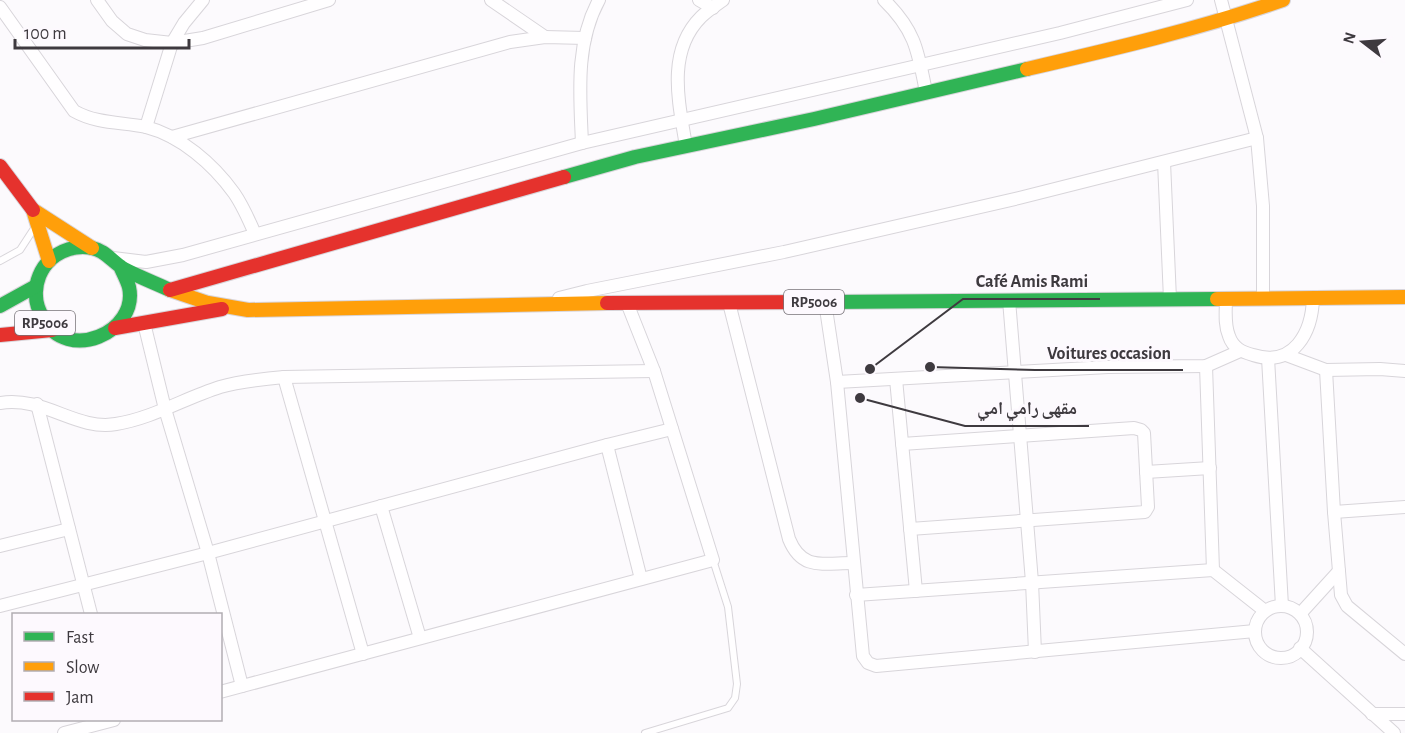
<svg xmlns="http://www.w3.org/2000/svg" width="1405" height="733" font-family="'Alegreya Sans','Noto Naskh Arabic',sans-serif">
	<rect width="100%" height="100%" fill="#fcfafd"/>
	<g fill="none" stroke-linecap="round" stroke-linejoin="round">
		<g stroke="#d8d5da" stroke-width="8">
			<g id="lane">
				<polyline points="0,261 20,250 35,227"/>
				<polyline points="645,733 728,708 735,698 737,684 728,607 713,560"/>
			</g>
		</g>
		<g stroke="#d8d5da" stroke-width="14">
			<g id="street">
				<polyline points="97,0 112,21 127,34 145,40 172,43 203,38 329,0"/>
				<polyline points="491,0 545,37"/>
				<polyline points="699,0 713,8"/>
				<path d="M884,0c31,30 34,51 42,92"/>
				<polyline points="1221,0 1257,138 1263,206 1263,298"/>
				<path d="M0,7l74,104c23,13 48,11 72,16 35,9 67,37 88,66 9,13 15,27 21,41"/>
				<polyline points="146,127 172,43 184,23 203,0"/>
				<polyline points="172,137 510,42 545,37 585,38"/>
				<path d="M582,143c-2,-48 -7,-99 17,-143"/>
				<path d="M686,146c-7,-43 -20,-94 15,-129 6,-6 15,-12 22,-17"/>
				<polyline points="1164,162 1170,299"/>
				<polyline points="113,258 146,262 183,255 582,143 1060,33 1187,0"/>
				<polyline points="559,298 587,291 784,252 1019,198 1257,138"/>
				<path d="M1226,298c0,13 -2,26 3,38 4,12 13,16 24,19 41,13 59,-23 60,-57"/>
				<polyline points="1009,300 1032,582 1035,652"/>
				<polyline points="825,302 837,382 863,656 868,663 876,666 1255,631"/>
				<path d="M729,303l60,236c13,32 34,24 64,24"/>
				<polyline points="144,323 165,409 208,553 242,686"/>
				<polyline points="1286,355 1326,370 1380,369 1405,371"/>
				<polyline points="1268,358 1282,606"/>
				<polyline points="1206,366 1213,570"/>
				<polyline points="1326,370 1334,512 1341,595 1347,606 1405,654"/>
				<polyline points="284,377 363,654"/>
				<polyline points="896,379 916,591"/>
				<polyline points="837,382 1108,367 1206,366 1240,351"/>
				<path d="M0,403c45,-7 76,28 116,21 37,-6 69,-26 104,-37 21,-6 42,-8 64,-10l370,-6"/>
				<polyline points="37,404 91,614"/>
				<polyline points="902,444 1134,428 1141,430 1144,433 1148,507 1145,512 910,529"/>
				<polyline points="607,445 641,579"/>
				<polyline points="1146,472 1210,468"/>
				<polyline points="381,506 420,638"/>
				<polyline points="1334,512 1405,507"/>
				<polyline points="0,546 69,529"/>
				<polyline points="856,595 1213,570 1265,611"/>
				<polyline points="0,606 208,553 607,445 672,429"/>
				<circle cx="1281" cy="632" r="26"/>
				<polyline points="1300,614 1339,571"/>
				<polyline points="1300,648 1394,733"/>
				<polyline points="220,692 713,560 654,371 627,303"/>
				<polyline points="1372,714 1405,714"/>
				<polyline points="64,733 114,720"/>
			</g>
		</g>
		<g stroke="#d8d5da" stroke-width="16">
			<g id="fast">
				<polyline points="564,177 635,157 814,119 1027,69"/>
				<path d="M120,266c3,7 7,14 9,21 10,45 -62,77 -86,31 -4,-7 -7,-14 -7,-22 -1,-14 5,-28 15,-37 14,-12 35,-16 51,-7 8,5 14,12 22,17 15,8 31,14 46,21"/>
				<polyline points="828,302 1217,299"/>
				<polyline points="0,306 36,286"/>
			</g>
		</g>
		<g stroke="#d8d5da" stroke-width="16">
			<g id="slow">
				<path d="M1027,69c86,-20 172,-40 256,-69"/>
				<polyline points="49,261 33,210 92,248"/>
				<polyline points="170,290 208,303 248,310 607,303"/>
				<polyline points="1217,299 1405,297"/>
			</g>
		</g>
		<g stroke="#d8d5da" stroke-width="16">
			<g id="jam">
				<polyline points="0,166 33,210"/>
				<polyline points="170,290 564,177"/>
				<polyline points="607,303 828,302"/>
				<polyline points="115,328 222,309"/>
				<polyline points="0,335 52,330"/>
			</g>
		</g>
		<use href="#lane" stroke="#fffeff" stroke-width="6"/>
		<use href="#street" stroke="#fffeff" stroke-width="12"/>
		<use href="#fast" stroke="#30b455" stroke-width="14"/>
		<use href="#slow" stroke="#ff9f0a" stroke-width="14"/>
		<use href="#jam" stroke="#e5322d" stroke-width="14"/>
	</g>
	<g text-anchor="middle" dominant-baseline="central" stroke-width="6" stroke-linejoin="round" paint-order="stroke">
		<g fill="#fdf9fe" stroke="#777378" stroke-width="1.5">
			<rect x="784" y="290" width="60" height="24" rx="4.5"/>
			<rect x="15" y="311" width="60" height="24" rx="4.5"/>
		</g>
		<g font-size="15" font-weight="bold" fill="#3e3a3f">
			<text x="814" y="302">RP5006</text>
			<text x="45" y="323">RP5006</text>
		</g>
	</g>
	<path fill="none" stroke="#3e3a3f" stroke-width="2" d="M870 369L963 299H1100M930 367L1035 370H1183M860 398L965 426H1089"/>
	<g fill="#3e3a3f" stroke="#fdf9fe" stroke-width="2">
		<circle cx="870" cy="369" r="6"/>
		<circle cx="930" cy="367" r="6"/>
		<circle cx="860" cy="398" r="6"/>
	</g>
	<g font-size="18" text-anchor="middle" font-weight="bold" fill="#3e3a3f" stroke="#fdf9fe" stroke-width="6" stroke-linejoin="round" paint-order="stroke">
		<text x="1032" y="287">Café Amis Rami</text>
		<text x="1109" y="359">Voitures occasion</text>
		<text x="1027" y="414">مقهى رامي امي</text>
	</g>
	<rect x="12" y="613" width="210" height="108" fill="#fdf9fe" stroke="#b1adb2" stroke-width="1.5"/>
	<rect x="24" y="632" width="30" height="9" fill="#30b455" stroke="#b1adb2" stroke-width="1.5"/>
	<text x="66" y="643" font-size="18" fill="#3e3a3f">Fast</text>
	<rect x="24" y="662" width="30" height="9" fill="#ff9f0a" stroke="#b1adb2" stroke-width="1.5"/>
	<text x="66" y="673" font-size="18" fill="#3e3a3f">Slow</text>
	<rect x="24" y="692" width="30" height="9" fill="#e5322d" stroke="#b1adb2" stroke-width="1.5"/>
	<text x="66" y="703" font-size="18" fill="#3e3a3f">Jam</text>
	<g transform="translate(1363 42) rotate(287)" stroke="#fdf9fe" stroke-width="4.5" paint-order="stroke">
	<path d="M0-4.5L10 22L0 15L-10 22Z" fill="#3e3a3f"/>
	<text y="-9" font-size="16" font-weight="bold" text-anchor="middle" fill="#3e3a3f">N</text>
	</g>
	<path d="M15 39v9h174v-9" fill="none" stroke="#3e3a3f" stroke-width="3"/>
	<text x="24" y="39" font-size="18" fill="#3e3a3f" stroke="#fdf9fe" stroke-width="4.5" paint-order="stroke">100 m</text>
</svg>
